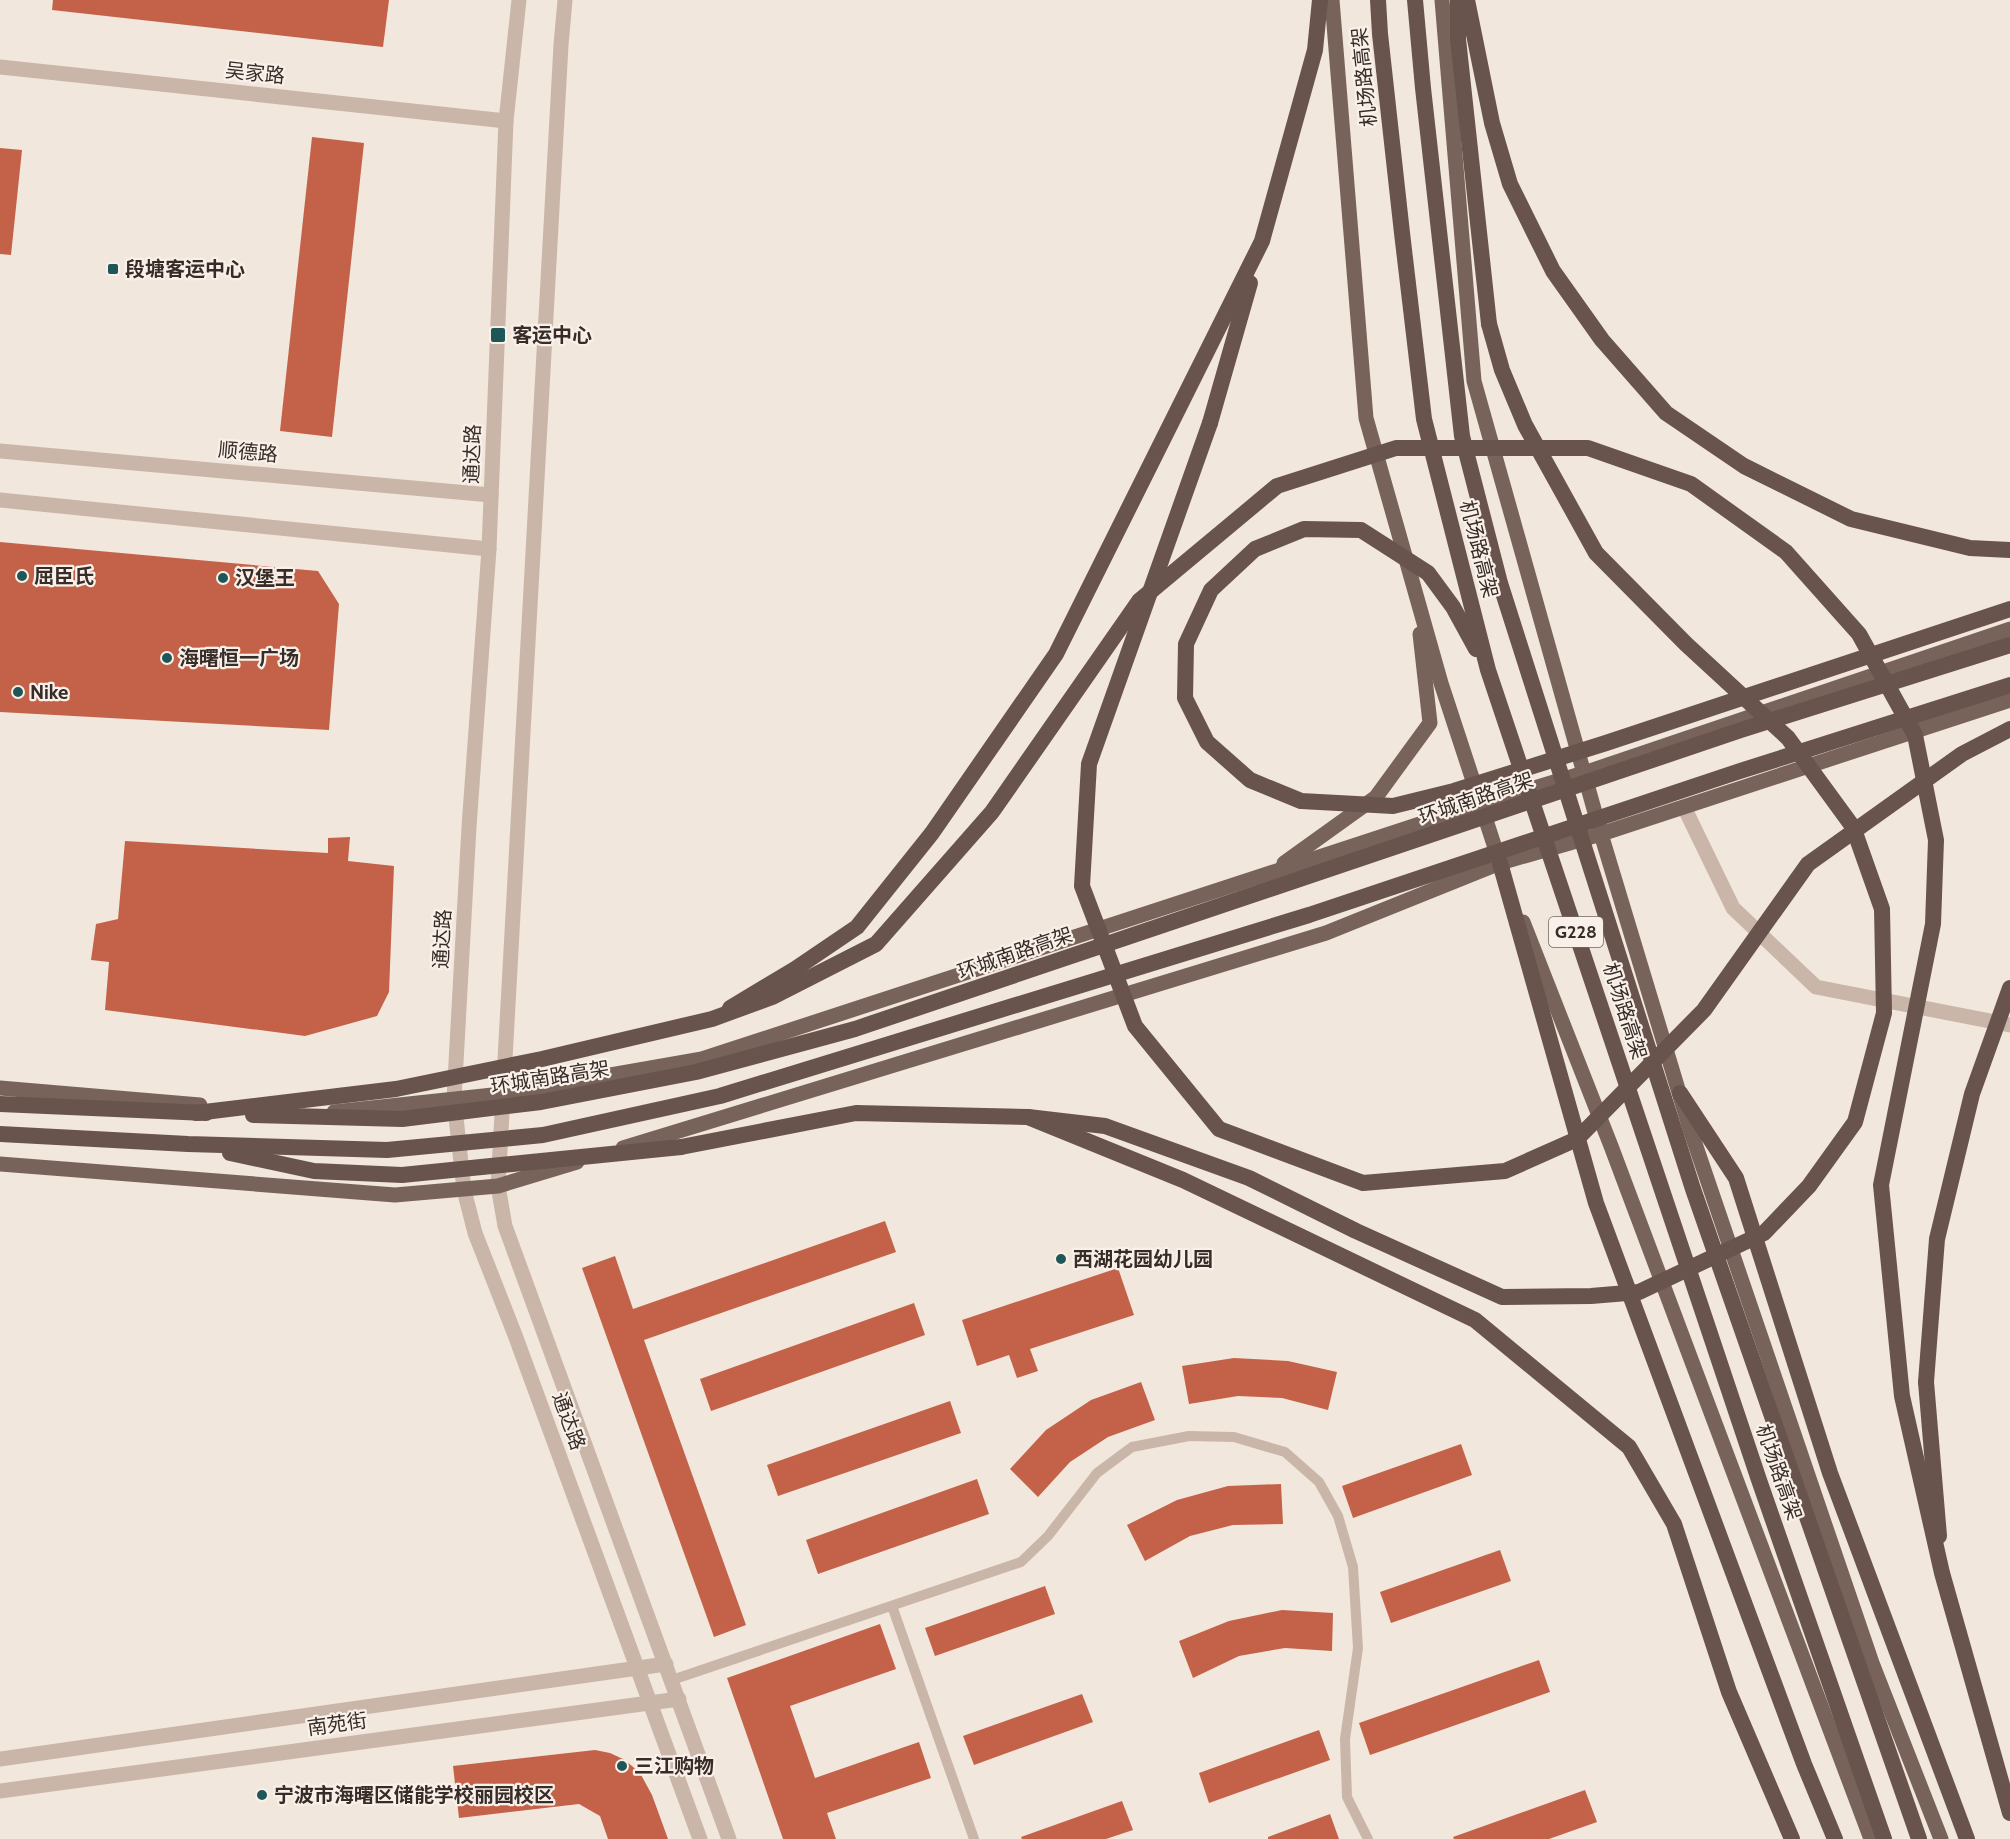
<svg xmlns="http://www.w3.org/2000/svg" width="2010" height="1839" font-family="Cabin,'Noto Sans SC',sans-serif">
	<rect width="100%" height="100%" fill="#f2e7dc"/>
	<g fill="#c46249">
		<polygon points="53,0 389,0 383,47 52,10"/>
		<polygon points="312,137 364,143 332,437 280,431"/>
		<polygon points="0,148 22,150 11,255 0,254"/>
		<polygon points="0,542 318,571 339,604 329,730 0,712"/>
		<polygon points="350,837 348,861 394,866 389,992 377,1016 305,1036 105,1010 109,962 91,960 96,924 118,919 125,841 328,853 328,838"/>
		<polygon points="885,1221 896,1252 644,1340 746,1625 714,1637 582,1268 615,1256 633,1309"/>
		<polygon points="1118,1268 1134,1315 1030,1349 1038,1371 1017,1378 1009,1355 977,1366 962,1320"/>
		<polygon points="914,1303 925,1335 711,1411 700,1379"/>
		<polygon points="1234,1358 1288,1361 1337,1372 1328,1410 1282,1398 1238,1396 1189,1404 1182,1366"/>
		<polygon points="1141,1382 1155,1420 1108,1437 1070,1462 1038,1497 1010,1469 1046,1430 1091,1400"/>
		<polygon points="950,1401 961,1433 778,1496 767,1465"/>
		<polygon points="1461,1444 1472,1475 1353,1518 1342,1486"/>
		<polygon points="977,1479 989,1514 818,1574 806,1540"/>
		<polygon points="1281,1484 1283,1524 1233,1525 1190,1536 1145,1561 1127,1525 1177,1500 1228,1486"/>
		<polygon points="1500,1550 1511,1581 1391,1623 1380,1592"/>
		<polygon points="1045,1586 1055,1614 935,1656 925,1628"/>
		<polygon points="1282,1610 1333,1613 1332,1651 1285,1648 1239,1656 1193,1678 1179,1641 1229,1621"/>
		<polygon points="880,1624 896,1669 790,1706 815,1778 919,1742 931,1778 827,1813 836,1839 783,1839 727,1678"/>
		<polygon points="1539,1660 1550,1692 1370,1755 1359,1723"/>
		<polygon points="1082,1694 1093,1722 974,1765 963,1736"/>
		<polygon points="1319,1730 1330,1760 1209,1803 1199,1773"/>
		<polygon points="595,1750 610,1753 625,1760 640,1773 652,1795 668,1839 608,1839 600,1816 579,1804 459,1818 453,1766"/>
		<polygon points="1585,1790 1597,1822 1549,1839 1454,1839 1453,1837"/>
		<polygon points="1122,1801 1133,1830 1106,1839 1022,1839 1021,1837"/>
		<polygon points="1330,1814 1339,1839 1268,1839 1268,1837"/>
	</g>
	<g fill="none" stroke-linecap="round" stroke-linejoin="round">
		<g stroke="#cab6a8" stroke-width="10">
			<polyline points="892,1606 974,1839"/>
			<polyline points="672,1680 1021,1562 1048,1536 1097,1473 1132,1447 1189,1436 1234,1437 1285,1452 1319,1482 1338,1516 1353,1567 1358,1648 1345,1739 1347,1797 1368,1839"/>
		</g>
		<g stroke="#cab6a8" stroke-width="15">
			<polyline points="0,67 506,121"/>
			<polyline points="0,451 491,495"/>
			<polyline points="0,500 489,549"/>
			<polyline points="1684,807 1733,908 1816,987 2010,1025"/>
		</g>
		<g stroke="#cab6a8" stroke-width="15">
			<polyline points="519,0 506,121 489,549 469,827 454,1099 464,1190 475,1233 515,1335 700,1839"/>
			<polyline points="565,0 561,45 498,1186 505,1226 729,1839"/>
			<polyline points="0,1759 666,1664"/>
			<polyline points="0,1791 679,1699"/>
		</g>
		<g stroke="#78635a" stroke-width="15">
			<polyline points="1332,0 1366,418 1441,683 1500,863"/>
			<polyline points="1442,0 1474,381 1601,834 1690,1129 1872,1663 1941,1839"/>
			<polyline points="1284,863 1376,797 1430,723 1420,634"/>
			<polyline points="1523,922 1611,1146 1871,1839"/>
			<polyline points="0,1088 200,1105"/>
			<polyline points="334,1112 502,1094 702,1059 1481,804 1584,773 2010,629"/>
			<polyline points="623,1148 1326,933 1500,863 1601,834 2010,700"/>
			<polyline points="0,1164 395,1195 498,1186 577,1162"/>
		</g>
		<g stroke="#68544d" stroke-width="16">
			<polyline points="1458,0 1458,39 1489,324"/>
			<polyline points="1467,0 1492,123 1510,184 1553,271 1602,340 1666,413 1744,466 1851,519 1970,548 2010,550"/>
			<polyline points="1210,423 1250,283"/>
			<polyline points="1500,863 1596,1203 1804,1764 1835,1839"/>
			<polyline points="730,1008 795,969 857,927 932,833 1056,654 1262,241 1315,50 1320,0"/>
			<polyline points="1680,1093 1736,1178 1830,1473 1967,1839"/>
			<polyline points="681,1147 856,1113 1028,1117 1183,1180 1475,1320 1629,1447 1674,1524 1729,1692 1792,1839"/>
			<polyline points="1926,1382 1939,1536"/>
		</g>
		<g stroke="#68544d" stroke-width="16">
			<polyline points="1378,0 1380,34 1402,233 1424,419 1488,670 1759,1480 1884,1839"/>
			<polyline points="1415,0 1423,88 1462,436 1500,583 1693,1189 1919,1839"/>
			<polyline points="1210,423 1089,764 1082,886 1135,1026 1219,1129 1363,1183 1505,1171 1577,1139 1704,1010 1808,864 1962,754 2010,729"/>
			<polyline points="1476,649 1453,607 1428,573 1361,530 1304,529 1255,549 1211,590 1186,644 1185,698 1207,742 1250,780 1301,801 1393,806 1454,791 1606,743 2010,609"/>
			<polyline points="0,1104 206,1113"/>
			<polyline points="196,1113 396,1089 542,1059 712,1019 772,997 876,944 992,812 1139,601 1277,486 1396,448 1588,448 1691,484 1786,552 1859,634 1915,735 1936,840 1933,924 1881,1185 1902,1396 1942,1573 2010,1813"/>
			<polyline points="253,1115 402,1119 541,1102 696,1072 855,1029 1741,730 2010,645"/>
			<polyline points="1028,1117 1105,1126 1249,1178 1356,1231 1502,1297 1591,1296 1639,1292 1764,1233 1809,1186 1855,1122 1884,1013 1882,909 1853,827 1788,738 1686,644 1596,553 1525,425 1502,370 1489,324"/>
			<polyline points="0,1134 188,1144 387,1150 543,1135 720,1096 1309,915 1737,772 2010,685"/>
			<polyline points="230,1153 314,1171 402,1175 681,1147"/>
			<polyline points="1926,1382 1937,1239 1972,1094 2010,988"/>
		</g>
	</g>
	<g fill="#1f5657" stroke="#f9f1e9" stroke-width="2">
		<rect x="107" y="263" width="12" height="12" rx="3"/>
		<rect x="490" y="327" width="16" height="16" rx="3"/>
		<circle cx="22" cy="576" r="6"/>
		<circle cx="223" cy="578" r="6"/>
		<circle cx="167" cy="658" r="6"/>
		<circle cx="18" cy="692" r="6"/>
		<circle cx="1061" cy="1259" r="6"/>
		<circle cx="622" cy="1766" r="6"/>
		<circle cx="262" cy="1795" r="6"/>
	</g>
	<g text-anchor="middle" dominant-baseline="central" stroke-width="4.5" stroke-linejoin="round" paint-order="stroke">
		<rect fill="#f9f1e9" stroke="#716762" stroke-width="1.5" x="1549" y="917" width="54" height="30" rx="4.5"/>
		<g font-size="18" font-weight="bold" fill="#372c28">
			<text x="1576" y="932">G228</text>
		</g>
		<g font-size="20" fill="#372c28" stroke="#f9f1e9">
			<text transform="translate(255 73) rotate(6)">吴家路</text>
			<text transform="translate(1364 77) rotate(-96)">机场路高架</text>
			<text transform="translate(248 452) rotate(5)">顺德路</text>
			<text transform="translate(472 454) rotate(-88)">通达路</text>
			<text transform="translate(1479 549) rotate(76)">机场路高架</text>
			<text transform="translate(1476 798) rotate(-19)">环城南路高架</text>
			<text transform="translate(442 939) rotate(-87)">通达路</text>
			<text transform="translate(1015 953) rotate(-19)">环城南路高架</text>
			<text transform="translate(1625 1011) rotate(72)">机场路高架</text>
			<text transform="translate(550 1077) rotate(-9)">环城南路高架</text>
			<text transform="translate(569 1421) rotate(70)">通达路</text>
			<text transform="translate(1779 1472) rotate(71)">机场路高架</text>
			<text transform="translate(337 1724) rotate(-8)">南苑街</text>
		</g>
		<g font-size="20" font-weight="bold" fill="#372c28" stroke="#f9f1e9" text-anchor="start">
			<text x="125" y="269">段塘客运中心</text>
			<text x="512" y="335">客运中心</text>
			<text x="34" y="576">屈臣氏</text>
			<text x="235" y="578">汉堡王</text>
			<text x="179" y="658">海曙恒一广场</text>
			<text x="30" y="692">Nike</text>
			<text x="1073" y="1259">西湖花园幼儿园</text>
			<text x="634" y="1766">三江购物</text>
			<text x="274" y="1795">宁波市海曙区储能学校丽园校区</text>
		</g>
	</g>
</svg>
